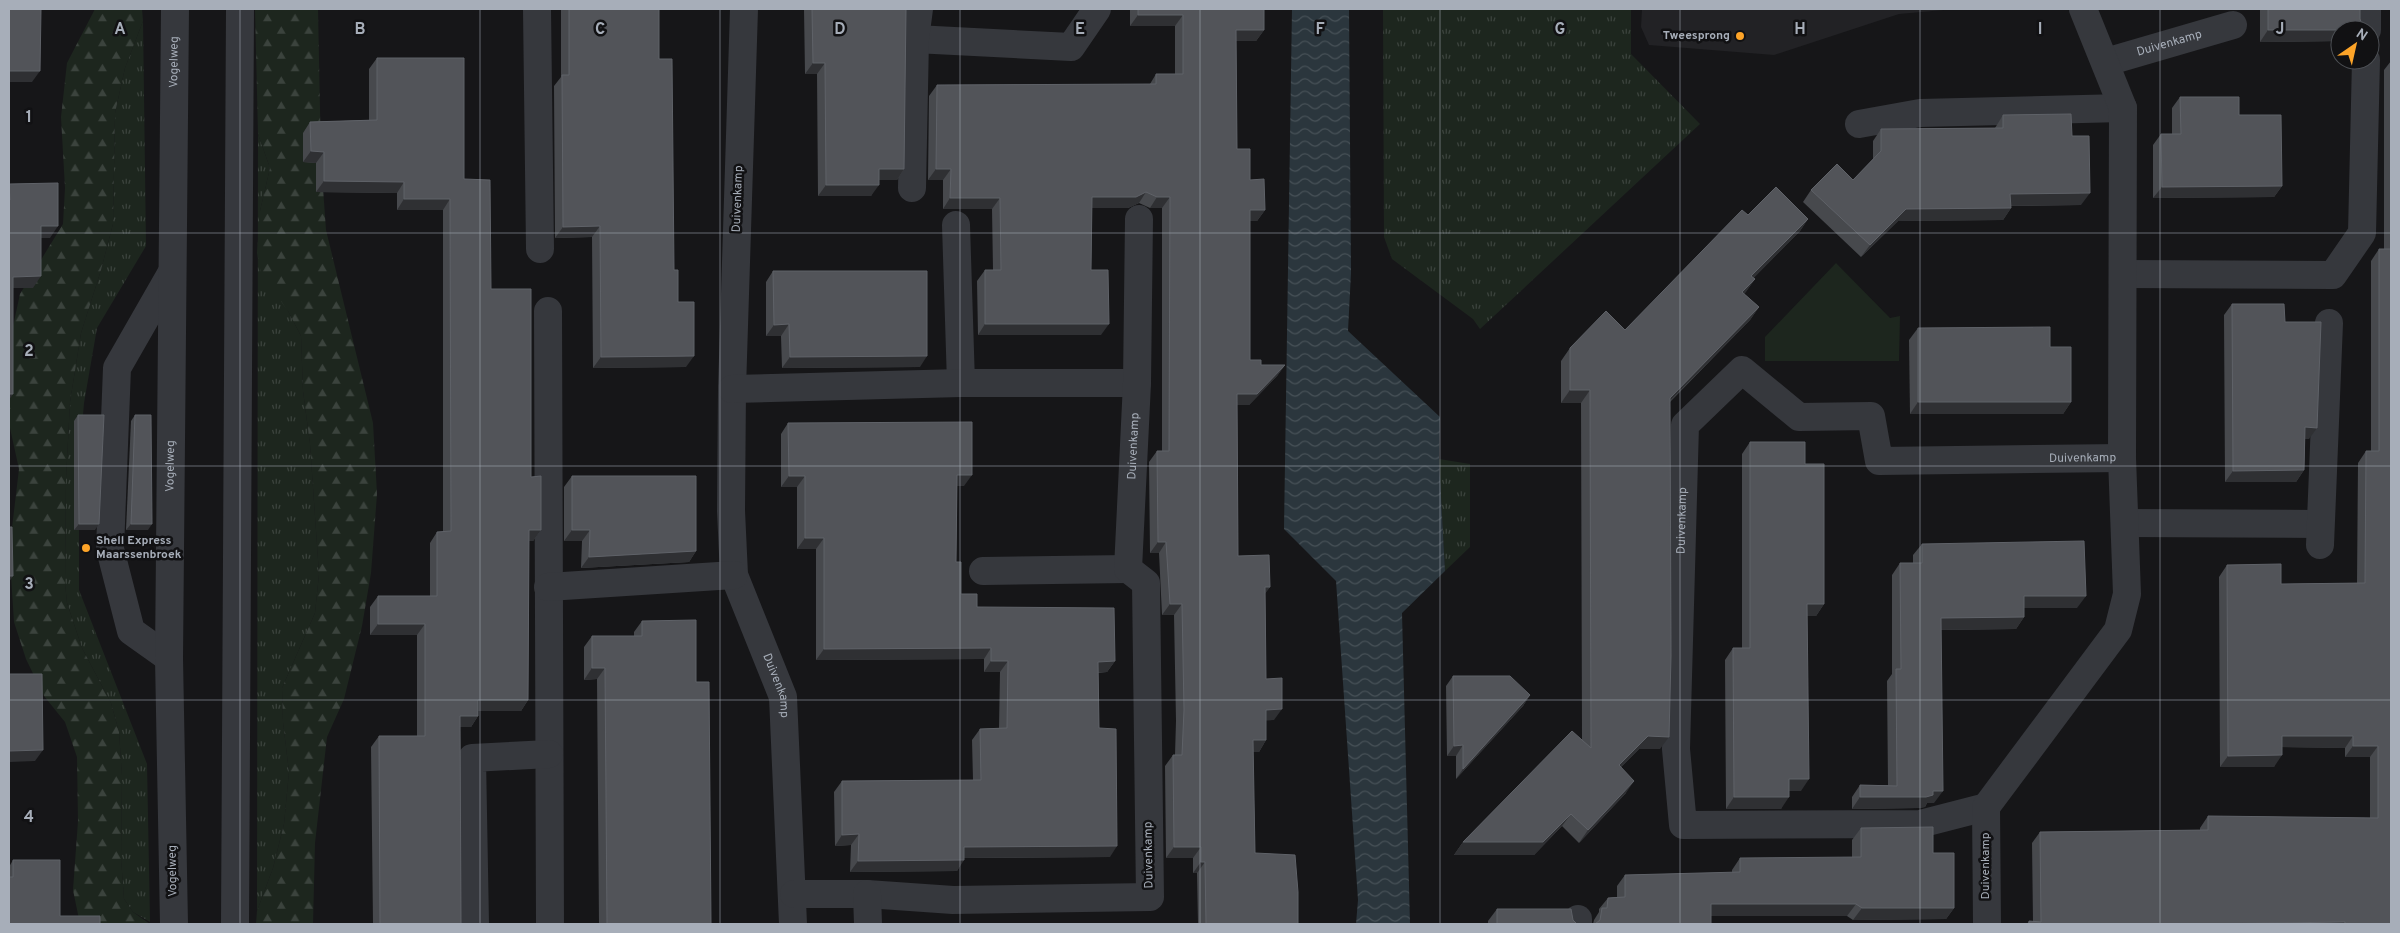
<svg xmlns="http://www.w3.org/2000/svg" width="2400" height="933" font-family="Overpass,sans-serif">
	<defs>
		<pattern id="grass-tufts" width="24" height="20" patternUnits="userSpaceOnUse" patternTransform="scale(1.25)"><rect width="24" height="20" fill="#1d261e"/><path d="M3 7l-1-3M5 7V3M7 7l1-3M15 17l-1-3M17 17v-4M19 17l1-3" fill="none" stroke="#3b433d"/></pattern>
		<pattern id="forest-firs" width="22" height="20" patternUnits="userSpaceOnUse" patternTransform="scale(1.25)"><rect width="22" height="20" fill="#1d261e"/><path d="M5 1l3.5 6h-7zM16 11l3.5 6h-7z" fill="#3b433d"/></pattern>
		<pattern id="water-waves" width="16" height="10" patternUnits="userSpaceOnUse" patternTransform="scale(1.25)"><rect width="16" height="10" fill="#2b363d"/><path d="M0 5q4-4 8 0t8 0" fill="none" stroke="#475157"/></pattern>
	</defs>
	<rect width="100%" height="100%" fill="#161618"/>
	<polygon fill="#222225" points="1642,9 1955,9 1899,14 1774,55 1649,45 1641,27"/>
	<g fill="url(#grass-tufts)">
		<polygon points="1383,9 1631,9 1631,54 1700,124 1480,329 1473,319 1392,259 1384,237"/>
		<polygon points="143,21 146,246 97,328 84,403 79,461 79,590 147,764 150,922 133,912 124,899 121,858 122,777 119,732 111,703 82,648 67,603 65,583 66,479 70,402 81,333 101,270 113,224 115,113 125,68"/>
		<polygon points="258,134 270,168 260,211 288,311 301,336 303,391 310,444 319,574 315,613 282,688 283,722 289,772 284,824 273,868 257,911"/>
		<polygon points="1439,459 1470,464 1470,547 1445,571"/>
	</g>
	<g fill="url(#forest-firs)">
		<polygon points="95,9 142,9 143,21 125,68 115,113 113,224 101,270 81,333 70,402 66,479 65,583 67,603 82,648 111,703 119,732 122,776 121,858 124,899 133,912 150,924 80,924 73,890 78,821 77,757 65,722 44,696 26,659 14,622 11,576 12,528 19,469 10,428 9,359 10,340 20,294 63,224 65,188 61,117 67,63"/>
		<polygon points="255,9 318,9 321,160 326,230 373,423 377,494 371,573 362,626 344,699 327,737 315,843 313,924 256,924 257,911 273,868 284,824 289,772 283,722 282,688 315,613 319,574 310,444 303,391 301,336 288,311 261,273 257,253 260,211 270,168 258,134"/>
	</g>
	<polygon fill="#1d261e" points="1836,263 1890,318 1900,316 1899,361 1765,361 1765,337"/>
	<polygon fill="url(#water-waves)" points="1292,9 1349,9 1351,273 1348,331 1440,417 1439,459 1445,571 1402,613 1410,924 1356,924 1358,900 1336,581 1284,529"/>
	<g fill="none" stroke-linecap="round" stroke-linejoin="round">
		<g stroke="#36383d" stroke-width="28">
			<polyline points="537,9 540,249"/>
			<path id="s1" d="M744,9l-12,380 -1,122 3,64 49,122 10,227"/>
			<polyline points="2367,30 2367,9"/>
			<polyline points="915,39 1071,47 1097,9"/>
			<path id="s2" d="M2106,62l127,-37"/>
			<polyline points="1859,124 1920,113 2123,108"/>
			<polyline points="912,188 915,39 919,9"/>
			<polyline points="956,225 961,383"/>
			<polyline points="2123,274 2333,275 2362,233 2366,60"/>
			<polyline points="548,311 550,924"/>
			<polyline points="732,389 961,383 1137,383"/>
			<polyline points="2125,523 2320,524"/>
			<polyline points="2320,545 2329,323"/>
			<polyline points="983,571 1128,569"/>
			<polyline points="548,587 734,575"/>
			<polyline points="169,658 131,631 110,549 117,368 172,272"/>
			<path id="s3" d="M1986,807l-66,17 -237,1 -7,-76 9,-324 57,-55 57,47 72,-1 8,45 243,-3"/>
			<path id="s4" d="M794,894h73l86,6 197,-3 -4,-314 -18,-14 9,-186 2,-164"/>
			<polyline points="867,894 868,924"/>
			<path id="s5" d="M174,924l-5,-266 6,-649"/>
			<polyline points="235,924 240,9"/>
			<polyline points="475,924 472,758 549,754"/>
			<polyline points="1578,924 1578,919"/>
			<polyline points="1987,924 1986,807 2118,630 2127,594 2122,458 2123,108 2083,9"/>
		</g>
	</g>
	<g fill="#47494d">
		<polygon points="561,9 659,9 659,59 674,270 686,367 593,368 592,237 555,238 554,86 561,77"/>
		<polygon points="804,9 906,9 904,169 897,180 879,180 871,196 818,196 817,74 805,74"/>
		<polygon points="1130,9 1264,9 1264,30 1256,41 1236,41 1237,149 1250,180 1265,210 1257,221 1250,221 1250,360 1261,365 1285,365 1277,376 1249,405 1237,405 1238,556 1270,587 1265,593 1266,679 1274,720 1266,720 1266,740 1259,752 1253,752 1255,853 1298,924 1198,924 1197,873 1193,873 1193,858 1166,858 1165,766 1173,755 1175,755 1176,721 1174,615 1162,615 1159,553 1150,553 1149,462 1157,451 1162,451 1162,208 1150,208 1139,203 1128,208 1092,208 1091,270 1101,335 978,335 977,281 985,270 993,270 992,209 943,209 943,180 928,180 929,96 937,85 1150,84 1156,74 1175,74 1175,26 1130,26"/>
		<polygon points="2260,9 2360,9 2340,30 2340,41 2260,42"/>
		<polygon points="377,58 464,179 491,289 531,477 541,530 533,541 529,541 528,700 521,711 478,711 478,716 471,727 460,727 461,924 373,924 371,747 379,736 417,736 417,635 370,635 370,607 378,596 430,596 430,543 437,532 443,532 443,210 397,210 397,193 316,192 316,163 303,162 303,133 310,122 369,120 369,69"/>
		<polygon points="2391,61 2391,924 2027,924 2029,921 2033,922 2032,843 2040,832 2200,830 2200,828 2208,816 2370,818 2370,757 2345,757 2345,748 2282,747 2274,767 2220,767 2219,577 2227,565 2281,584 2357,583 2358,463 2366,451 2371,451 2371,261 2379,249 2384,249 2384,70"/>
		<polygon points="2180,97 2239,115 2282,186 2274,197 2153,198 2153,145 2161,134 2172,134 2172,108"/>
		<polygon points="2003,115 2072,136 2081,205 2011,206 2011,208 2003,220 1898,221 1861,257 1803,202 1811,190 1853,180 1873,159 1873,141 1881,129 1995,128"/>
		<polygon points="1748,215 1808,219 1800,231 1753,278 1755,279 1744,294 1759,307 1750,320 1670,402 1660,749 1639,749 1621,767 1626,793 1579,843 1562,826 1534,855 1454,855 1463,842 1582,740 1581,403 1561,403 1561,361 1570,348 1625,330"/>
		<polygon points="773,271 920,367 782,368 781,336 766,336 766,282"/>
		<polygon points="2232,304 2285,322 2309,439 2305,439 2304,470 2296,482 2225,482 2224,315"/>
		<polygon points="1918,328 2050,347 2071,402 2063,414 1910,414 1909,340"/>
		<polygon points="78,415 95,530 74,530 74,421"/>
		<polygon points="135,415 148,530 126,530 131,421"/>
		<polygon points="788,423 964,486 957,486 956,562 961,594 977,607 1115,661 1107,672 1098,673 1099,728 1110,857 964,858 957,871 850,872 851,845 835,846 834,792 842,781 973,780 972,740 980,729 999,728 1000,672 984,672 984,659 816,660 816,549 797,549 797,487 781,487 781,434"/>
		<polygon points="1750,442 1805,464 1824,604 1816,616 1807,616 1801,791 1789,791 1781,809 1726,809 1725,660 1733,648 1742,648 1742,454"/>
		<polygon points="572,476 696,551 689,562 581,568 582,541 564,541 564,487"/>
		<polygon points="1922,544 2077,608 2024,608 2024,617 2016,629 1941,630 1934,803 1927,803 1925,807 1918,808 1852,809 1852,797 1860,785 1888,785 1887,681 1892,674 1892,575 1900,563 1913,563 1913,555"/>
		<polygon points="642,621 696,682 711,924 599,924 597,679 584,680 584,647 592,636 634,636 634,632"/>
		<polygon points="1453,676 1530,695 1523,706 1456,779 1456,756 1447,756 1446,686"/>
		<polygon points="1861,828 1933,853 1954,908 1946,919 1853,920 1847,916 1711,916 1711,924 1593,924 1594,920 1599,912 1599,909 1608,898 1617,897 1617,886 1625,875 1732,873 1732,870 1740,858 1852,858 1852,840"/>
		<polygon points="13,860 60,916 9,924 9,867"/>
		<polygon points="1497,909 1573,920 1577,924 1488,924 1488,921"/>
	</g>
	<g fill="#2f3033">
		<polygon points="1138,15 1183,15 1175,26 1130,26"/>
		<polygon points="1236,30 1264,30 1256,41 1229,41"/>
		<polygon points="2268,30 2340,30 2340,41 2260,42"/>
		<polygon points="813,63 825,63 817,74 805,74"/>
		<polygon points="9,71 40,71 32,82 9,82"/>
		<polygon points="311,151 324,152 316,163 303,162"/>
		<polygon points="879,169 904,169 897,180 871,180"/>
		<polygon points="936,169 951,169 943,180 928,180"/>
		<polygon points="324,181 404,182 397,193 316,192"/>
		<polygon points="826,185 879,185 871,196 818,196"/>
		<polygon points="2282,186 2274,197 2153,198 2162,187"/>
		<polygon points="1146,192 1139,203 1128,208 1085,208 1092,197"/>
		<polygon points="2090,193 2081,205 2002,206 2010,194"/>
		<polygon points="1157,197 1170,197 1162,208 1150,208"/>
		<polygon points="950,198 1000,198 992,209 943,209"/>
		<polygon points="404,199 450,199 443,210 397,210"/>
		<polygon points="2011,208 2003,220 1898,221 1861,257 1870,245 1906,209"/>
		<polygon points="1250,210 1265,210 1257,221 1242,221"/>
		<polygon points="1808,219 1800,231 1743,289 1751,276"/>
		<polygon points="41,226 58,226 50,238 33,238"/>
		<polygon points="600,226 592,237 555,238 563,227"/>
		<polygon points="41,276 33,288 9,288 13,277"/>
		<polygon points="1755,279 1746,292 1734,304 1742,292"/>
		<polygon points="1759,307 1750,320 1661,410 1670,398"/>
		<polygon points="789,324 781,336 766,336 774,325"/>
		<polygon points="985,324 1109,324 1101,335 978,335"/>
		<polygon points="694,356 686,367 593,368 601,357"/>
		<polygon points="927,356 920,367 782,368 790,357"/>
		<polygon points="1285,365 1277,376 1249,405 1229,405 1237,394"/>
		<polygon points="1570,390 1590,390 1581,403 1561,403"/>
		<polygon points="9,394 13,394 9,400"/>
		<polygon points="1918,402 2071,402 2063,414 1910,414"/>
		<polygon points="2305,427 2317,428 2309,439 2297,439"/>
		<polygon points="2304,470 2296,482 2225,482 2233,471"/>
		<polygon points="957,475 972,475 964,486 949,486"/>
		<polygon points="789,476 805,476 797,487 781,487"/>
		<polygon points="79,524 99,524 95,530 74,530"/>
		<polygon points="131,524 152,524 148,530 126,530"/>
		<polygon points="529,530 541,530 533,541 521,541"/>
		<polygon points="572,530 590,530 582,541 564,541"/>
		<polygon points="805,538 824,538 816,549 797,549"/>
		<polygon points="1158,542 1166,542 1159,553 1150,553"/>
		<polygon points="696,551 689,562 581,568 589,557"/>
		<polygon points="9,576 13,576 9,582"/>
		<polygon points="1265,587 1270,587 1262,598"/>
		<polygon points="2024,596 2086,596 2077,608 2016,608"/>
		<polygon points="1170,604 1182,604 1174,615 1162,615"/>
		<polygon points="1807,604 1824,604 1816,616 1799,616"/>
		<polygon points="2024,617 2016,629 1932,630 1941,618"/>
		<polygon points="378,624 425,624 417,635 370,635"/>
		<polygon points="991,648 984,659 816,660 824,649"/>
		<polygon points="991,661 1008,661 1000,672 984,672"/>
		<polygon points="1115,661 1107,672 1090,673 1098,662"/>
		<polygon points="592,668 605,668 597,679 584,680"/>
		<polygon points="1530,695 1523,706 1456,779 1463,769"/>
		<polygon points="478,700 528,700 521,711 470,711"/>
		<polygon points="1282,709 1274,720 1258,721 1266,710"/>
		<polygon points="460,716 478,716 471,727 452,727"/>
		<polygon points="1648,736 1669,737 1660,749 1639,749 1610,778 1619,765"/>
		<polygon points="2282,736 2353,736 2345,748 2274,747"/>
		<polygon points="1253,740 1266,740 1259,752 1245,752"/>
		<polygon points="1463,745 1456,756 1447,756 1454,746"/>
		<polygon points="2353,746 2378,746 2370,757 2345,757"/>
		<polygon points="43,750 35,761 9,762 9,751"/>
		<polygon points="2282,755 2274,767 2220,767 2228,756"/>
		<polygon points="1789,779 1809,779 1801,791 1781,791"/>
		<polygon points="1634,781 1626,793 1579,843 1588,830"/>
		<polygon points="1933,791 1943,791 1934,803 1927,803 1925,807 1918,808 1852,809 1860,797"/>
		<polygon points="1734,797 1789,797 1781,809 1726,809"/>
		<polygon points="1571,814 1562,826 1534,855 1454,855 1463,842"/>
		<polygon points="859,834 851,845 835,846 842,835"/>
		<polygon points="1117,846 1110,857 956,858 964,847"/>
		<polygon points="1174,847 1201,847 1193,858 1166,858"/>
		<polygon points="964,860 957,871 850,872 858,861"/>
		<polygon points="1201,862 1205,862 1197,873 1193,873"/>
		<polygon points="1711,904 1856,904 1847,916 1703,916"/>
		<polygon points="1862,908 1954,908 1946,919 1853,920"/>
		<polygon points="2345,922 2343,924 2208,924"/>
	</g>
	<g fill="#525459" stroke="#5f6268">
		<polygon points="9,9 41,9 40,71 9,71"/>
		<polygon points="569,9 659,9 659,59 672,59 674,270 678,270 678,302 694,302 694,356 601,357 600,226 563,227 562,75 569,75"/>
		<polygon points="812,9 906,9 904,169 879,169 879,185 826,185 825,63 813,63"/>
		<polygon points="1138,9 1264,9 1264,30 1236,30 1237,149 1250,149 1250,180 1264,179 1265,210 1250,210 1250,360 1261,360 1261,365 1285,365 1257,394 1237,394 1238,556 1269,555 1270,587 1265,587 1266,679 1282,678 1282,709 1266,710 1266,740 1253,740 1255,853 1295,855 1298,892 1298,924 1206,924 1205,862 1201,862 1201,847 1174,847 1173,755 1182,755 1184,710 1182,604 1170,604 1166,542 1158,542 1157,451 1169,451 1170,197 1157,197 1146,192 1136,197 1092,197 1091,270 1108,270 1109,324 985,324 985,270 1001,270 1000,198 950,198 951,169 936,169 937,85 1156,84 1156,74 1183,74 1183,15 1138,15"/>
		<polygon points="2268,9 2360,9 2360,19 2364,30 2268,30"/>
		<polygon points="377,58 464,58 464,179 490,180 491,289 531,289 531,477 541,476 541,530 529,530 528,700 478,700 478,716 460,716 461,924 380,924 379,736 425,736 425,624 378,624 378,596 437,596 437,532 451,531 450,199 404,199 404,182 324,181 324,152 311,151 310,122 377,120"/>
		<polygon points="2180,97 2239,97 2239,115 2281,115 2282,186 2162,187 2161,134 2181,134"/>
		<polygon points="2071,114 2072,136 2089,136 2090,193 2010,194 2011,208 1906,209 1870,245 1811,190 1837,164 1853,180 1881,151 1881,129 2003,128 2003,115"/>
		<polygon points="58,183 58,226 41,226 41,276 13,277 13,394 9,394 9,200 10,200 9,184"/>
		<polygon points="1776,187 1808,219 1751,276 1755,279 1742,292 1759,307 1670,398 1671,656 1669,737 1648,736 1619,765 1634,781 1588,830 1571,814 1543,842 1463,842 1572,731 1591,748 1590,390 1570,390 1570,348 1606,311 1625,330 1742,210 1748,215"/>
		<polygon points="2379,249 2391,249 2391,924 2345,924 2345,922 2208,924 2029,924 2029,921 2041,922 2040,832 2208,830 2208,816 2378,818 2378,746 2353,746 2353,736 2282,736 2282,755 2228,756 2227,565 2281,564 2281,584 2365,583 2366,451 2379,451"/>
		<polygon points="773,271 927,271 927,356 790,357 789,324 774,325"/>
		<polygon points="2232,304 2284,304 2285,322 2321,322 2317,428 2305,427 2304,470 2233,471"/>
		<polygon points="2050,327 2050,347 2071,347 2071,402 1918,402 1918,328"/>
		<polygon points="78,415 104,415 99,524 79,524"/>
		<polygon points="135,415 151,415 152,524 131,524"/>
		<polygon points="972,422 972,475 957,475 956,562 961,562 961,594 977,594 977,607 1114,608 1115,661 1098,662 1099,728 1116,729 1117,846 964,847 964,860 858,861 859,834 842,835 842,781 981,780 980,729 1007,728 1008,661 991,661 991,648 824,649 824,538 805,538 805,476 789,476 788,423"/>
		<polygon points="1750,442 1805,442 1805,464 1824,464 1824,604 1807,604 1809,779 1789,779 1789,797 1734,797 1733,648 1750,648"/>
		<polygon points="572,476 696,476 696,551 589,557 590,530 572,530"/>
		<polygon points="9,527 12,527 13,576 9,576"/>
		<polygon points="2084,541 2086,596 2024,596 2024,617 1941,618 1943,791 1933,791 1933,795 1926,797 1860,797 1860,785 1897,786 1896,669 1901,669 1900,563 1922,563 1922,544"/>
		<polygon points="696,620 696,682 709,682 711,924 607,924 605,668 592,668 592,636 642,636 642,621"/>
		<polygon points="9,674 42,674 43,750 9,751"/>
		<polygon points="1453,676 1510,676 1530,695 1463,769 1463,745 1454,746"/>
		<polygon points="1933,827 1933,853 1954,853 1954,908 1862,908 1856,904 1711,904 1711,924 1595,924 1600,920 1602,908 1607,908 1608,898 1625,897 1625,875 1740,872 1740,858 1861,857 1861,828"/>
		<polygon points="13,860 60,860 60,916 100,916 100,924 9,924 9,877 13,877"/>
		<polygon points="1497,909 1571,909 1573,920 1577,924 1497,924"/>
	</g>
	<path fill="none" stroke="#a7aeb9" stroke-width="1" stroke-opacity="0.55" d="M240,9v915M480,9v915M720,9v915M960,9v915M1200,9v915M1440,9v915M1680,9v915M1920,9v915M2160,9v915M9,233h2382M9,466h2382M9,700h2382"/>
	<g fill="#fda428" stroke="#111113" stroke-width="2">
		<circle cx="1740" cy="36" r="5"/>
		<circle cx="86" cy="548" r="5"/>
	</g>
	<g text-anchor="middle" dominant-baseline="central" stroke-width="5" stroke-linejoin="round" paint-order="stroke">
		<g font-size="12" font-weight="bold" fill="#a7aeb9" stroke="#111113" text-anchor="end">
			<text x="1730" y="36">Tweesprong</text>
			<text x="96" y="541" text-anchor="start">Shell Express<tspan x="96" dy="14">Maarssenbroek</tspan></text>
		</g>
		<g font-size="12" fill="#a7aeb9" stroke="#111113">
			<text stroke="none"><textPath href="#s2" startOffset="66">Duivenkamp</textPath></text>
			<text stroke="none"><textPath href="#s5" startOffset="862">Vogelweg</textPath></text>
			<text transform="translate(738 199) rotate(-88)">Duivenkamp</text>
			<text stroke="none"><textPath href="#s4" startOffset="816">Duivenkamp</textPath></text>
			<text stroke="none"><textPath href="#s3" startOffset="1180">Duivenkamp</textPath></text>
			<text stroke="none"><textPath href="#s5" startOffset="458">Vogelweg</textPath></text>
			<text stroke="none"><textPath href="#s3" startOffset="610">Duivenkamp</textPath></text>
			<text stroke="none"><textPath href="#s1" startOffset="685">Duivenkamp</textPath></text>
			<text transform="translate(1149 855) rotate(-91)">Duivenkamp</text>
			<text transform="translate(1986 866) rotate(-90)">Duivenkamp</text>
			<text transform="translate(173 871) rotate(-91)">Vogelweg</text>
		</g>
	</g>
	<g font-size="16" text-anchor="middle" font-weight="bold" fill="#a7aeb9" stroke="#111113" stroke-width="5" stroke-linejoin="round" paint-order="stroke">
		<text x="120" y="34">A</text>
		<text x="360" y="34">B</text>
		<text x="600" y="34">C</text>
		<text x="840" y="34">D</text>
		<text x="1080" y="34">E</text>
		<text x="1320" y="34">F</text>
		<text x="1560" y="34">G</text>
		<text x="1800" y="34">H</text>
		<text x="2040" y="34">I</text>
		<text x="2280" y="34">J</text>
		<text x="29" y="122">1</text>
		<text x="29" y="356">2</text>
		<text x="29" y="589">3</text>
		<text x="29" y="822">4</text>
	</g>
	<rect width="2400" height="933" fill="none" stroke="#a7aeb9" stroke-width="20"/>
	<g transform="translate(2355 45) rotate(34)"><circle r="24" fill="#111113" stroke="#4d5055"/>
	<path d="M0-4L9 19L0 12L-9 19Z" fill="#fda428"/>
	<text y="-8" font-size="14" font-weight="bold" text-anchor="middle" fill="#a7aeb9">N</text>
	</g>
</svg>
